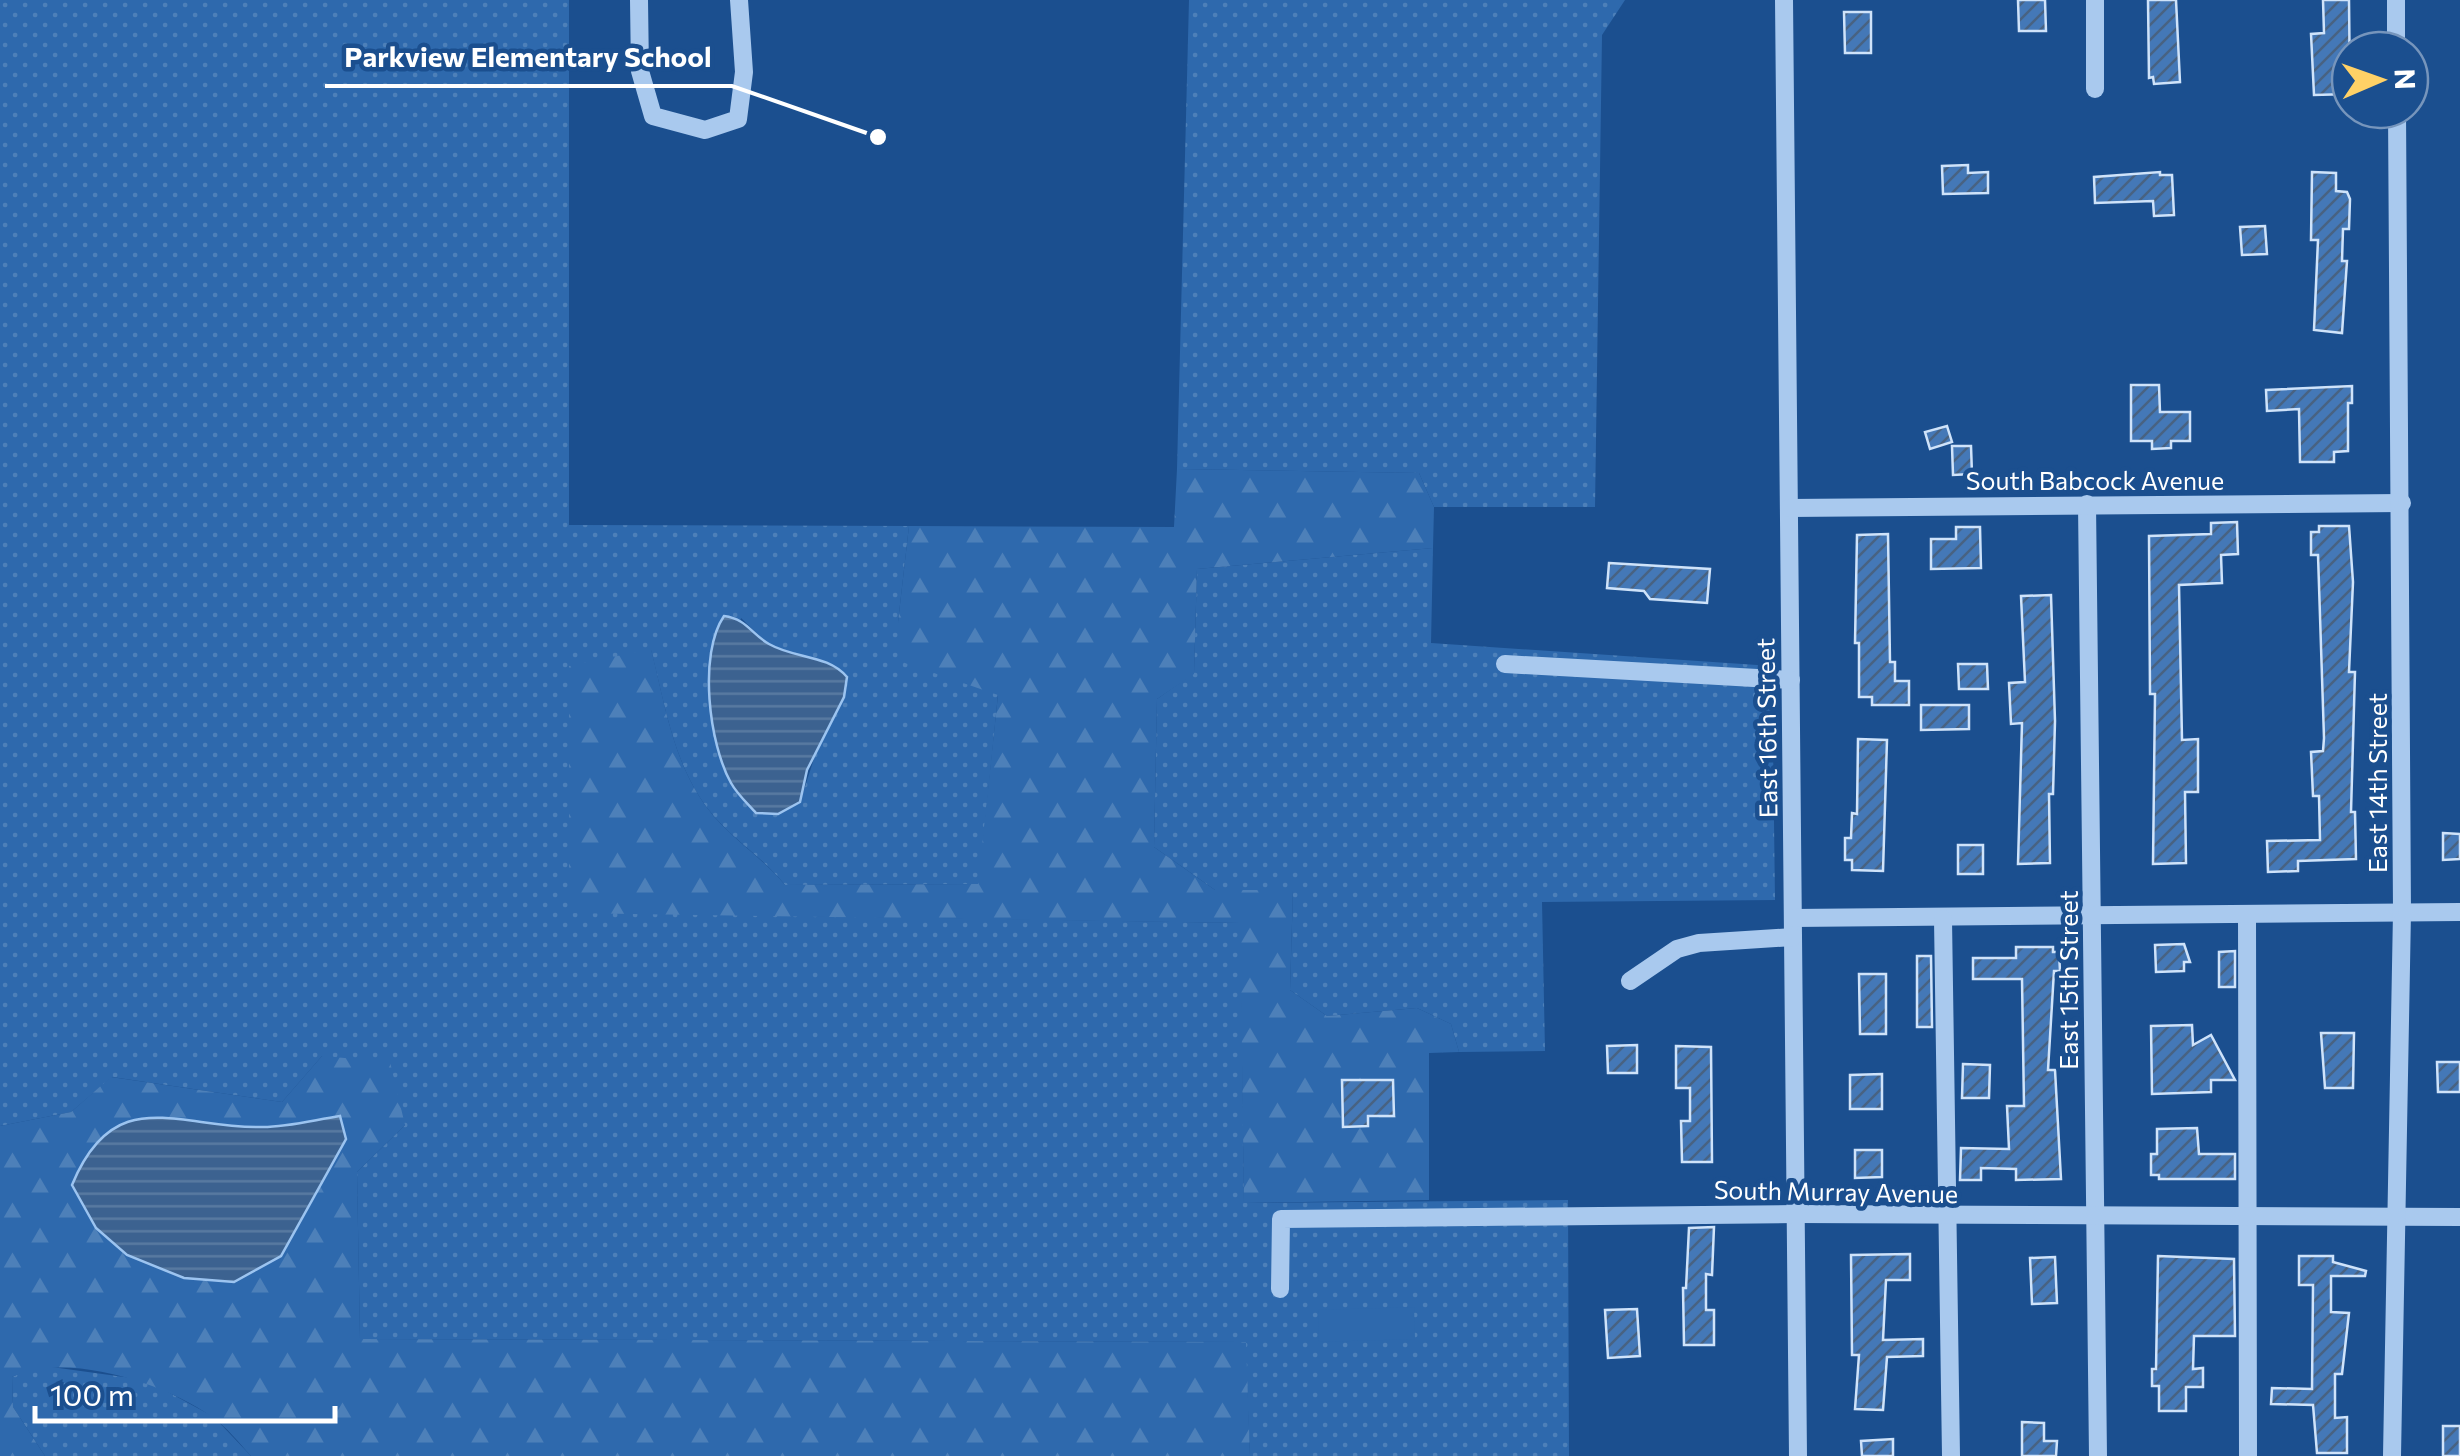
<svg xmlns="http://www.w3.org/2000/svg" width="2460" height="1456" font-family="Commissioner,sans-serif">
	<defs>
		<pattern id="grass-dots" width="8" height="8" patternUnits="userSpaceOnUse" patternTransform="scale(2.5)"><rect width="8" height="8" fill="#2e69ad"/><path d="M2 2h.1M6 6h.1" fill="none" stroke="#4d80b9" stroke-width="1.8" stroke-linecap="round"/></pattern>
		<pattern id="forest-firs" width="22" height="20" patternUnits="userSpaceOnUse" patternTransform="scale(2.5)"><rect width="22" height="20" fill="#2e69ad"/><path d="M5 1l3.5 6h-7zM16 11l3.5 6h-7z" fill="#4d80b9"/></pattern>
		<pattern id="water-rules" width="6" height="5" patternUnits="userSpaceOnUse" patternTransform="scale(2.5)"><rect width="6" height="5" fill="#3c6290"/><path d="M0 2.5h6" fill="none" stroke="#597aa1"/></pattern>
		<pattern id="building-hatch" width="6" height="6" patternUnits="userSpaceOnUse" patternTransform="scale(2.5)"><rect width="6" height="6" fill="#4478b7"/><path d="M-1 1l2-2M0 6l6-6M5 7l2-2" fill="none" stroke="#486282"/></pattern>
	</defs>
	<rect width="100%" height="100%" fill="#1b4f8f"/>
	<g fill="url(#grass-dots)" fill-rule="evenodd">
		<path d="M0,0h569v525l340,1 -11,96 100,72 -19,190 -194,1c-22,-28 -56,-48 -77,-76 -35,-46 -43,-105 -57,-159l-82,262 672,11 3,280 324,-3 1,256h-319l-5,-114 -885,-3 -3,-167 48,-47 -83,-69 -40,46 -170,-25 -41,35 -71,14zM741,618l27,26 31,11 45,42 -21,34 -23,71 -44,11 -25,-28 -14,-35z"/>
		<polygon points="1189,0 1625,0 1602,35 1595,507 1434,507 1419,473 1177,469"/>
		<polygon points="1433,548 1431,643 1772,666 1775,900 1542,902 1545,1051 1459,1052 1451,1024 1417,1008 1327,1016 1290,990 1293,890 1215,890 1154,847 1157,699 1194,673 1197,569"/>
		<polygon points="37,1365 146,1380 214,1417 251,1456 45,1456 13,1407 12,1377"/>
	</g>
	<g fill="url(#forest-firs)" fill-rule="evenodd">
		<path d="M1177,469l242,4 15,34 -1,41 -236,21 -3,105 -37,25 -3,148 61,43h78l-3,100 37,26 90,-8 34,16 8,28 -30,1v147l-185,3 -4,-280 -671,-10v-247l82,-17c14,55 22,114 57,160 21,28 54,48 77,76l193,-1 20,-189 -93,-32 -7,-41 11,-96 265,1z"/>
		<path d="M322,1056l68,6 15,63 -48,47 3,167 886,3 4,114h-999c-12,-13 -24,-29 -39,-39 -47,-34 -146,-66 -200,-40l1,30 32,49h-45v-330l71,-14 40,-35 171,25zM340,1117l6,22 -65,116 -47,27 -50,-4 -57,-23 110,-129 28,1z"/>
	</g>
	<polygon fill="#2e69ad" points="1414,1307 1415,1339 1319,1342 1318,1310"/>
	<g fill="url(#water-rules)" stroke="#9cc4f0" stroke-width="2.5">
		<path d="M724,616c23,3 27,18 45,28 26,15 58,10 78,33l-3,20 -37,73 -7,32 -22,12 -22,-1c-8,-9 -19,-19 -25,-30 -22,-39 -33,-129 -7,-167z"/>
		<path d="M340,1116l6,23 -65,117 -47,26 -50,-4 -57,-23 -31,-27 -24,-43c43,-104 107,-56 191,-58 25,0 51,-7 77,-11z"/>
	</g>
	<g fill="url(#building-hatch)" stroke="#cfe3fa" stroke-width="2.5">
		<polygon points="2018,0 2045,0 2046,31 2019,31"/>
		<polygon points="2148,0 2176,0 2180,82 2154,84 2153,77 2149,78"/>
		<polygon points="2323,0 2349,0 2350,94 2314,95 2311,34 2324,33"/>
		<polygon points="1844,12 1871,12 1871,53 1845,53"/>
		<polygon points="1968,165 1968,173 1988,172 1988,193 1943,194 1942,166"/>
		<polygon points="2160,172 2160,175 2172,175 2174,215 2154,216 2153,201 2095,203 2094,177"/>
		<polygon points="2312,172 2336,173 2336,191 2347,192 2350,199 2349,229 2343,229 2342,261 2347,261 2342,333 2314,330 2318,240 2311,240"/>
		<polygon points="2265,226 2267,254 2242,255 2240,227"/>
		<polygon points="2131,385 2159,385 2160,412 2190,412 2190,441 2171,441 2171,448 2152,449 2152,441 2131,441"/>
		<polygon points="2352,386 2352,403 2348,403 2348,451 2334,452 2334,462 2300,462 2299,409 2267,411 2266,390"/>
		<polygon points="1947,426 1952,442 1930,449 1925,432"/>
		<polygon points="1952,446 1971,446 1972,474 1953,475"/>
		<polygon points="2237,522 2238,554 2221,555 2222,583 2179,585 2182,740 2198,739 2198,792 2185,792 2186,863 2153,864 2155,694 2150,694 2149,536 2211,534 2211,523"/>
		<polygon points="2319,526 2349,526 2353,582 2349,672 2355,672 2351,812 2355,812 2356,859 2298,861 2298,871 2268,872 2267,841 2320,840 2319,796 2313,796 2311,752 2323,751 2324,738 2318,555 2311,555 2311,532 2319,532"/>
		<polygon points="1956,527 1980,527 1981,568 1931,569 1931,539 1956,539"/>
		<polygon points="1888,534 1890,662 1895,662 1895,681 1909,681 1909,705 1872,705 1872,697 1859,697 1859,643 1855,643 1857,535"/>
		<polygon points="1609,563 1710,569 1707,603 1650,599 1644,591 1607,588"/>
		<polygon points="2051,595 2055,721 2053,794 2049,794 2050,863 2018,864 2022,723 2011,724 2009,683 2025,682 2021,596"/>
		<polygon points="1958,664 1987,664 1988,689 1959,689"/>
		<polygon points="1921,705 1969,705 1969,729 1921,730"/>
		<polygon points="1858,739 1887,740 1883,871 1852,870 1852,860 1845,860 1845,838 1851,838 1852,813 1857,814"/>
		<polygon points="2443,833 2460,834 2460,859 2443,860"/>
		<rect x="1958" y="845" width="25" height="29"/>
		<polygon points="2184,944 2190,962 2184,962 2184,971 2156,972 2155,945"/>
		<polygon points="2016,947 2053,947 2053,952 2059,952 2060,971 2054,971 2048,1070 2055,1070 2061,1179 2016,1180 2016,1169 1981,1168 1981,1180 1960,1180 1961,1148 2009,1149 2007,1106 2024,1106 2022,979 1973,979 1973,958 2016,958"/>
		<polygon points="2235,951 2235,987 2219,987 2219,952"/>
		<polygon points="1917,956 1931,956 1932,1027 1917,1027"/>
		<polygon points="1859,974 1886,974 1886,1034 1860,1034"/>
		<polygon points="2192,1025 2193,1045 2211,1035 2235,1080 2211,1080 2211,1092 2152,1094 2151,1026"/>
		<polygon points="2321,1033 2354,1033 2353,1088 2325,1088"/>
		<polygon points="1637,1045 1637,1073 1608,1073 1607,1046"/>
		<polygon points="1676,1046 1711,1047 1712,1162 1682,1162 1681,1121 1690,1121 1690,1088 1676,1088"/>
		<polygon points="2437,1062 2460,1062 2460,1092 2438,1092"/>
		<polygon points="1963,1064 1990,1065 1989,1098 1962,1098"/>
		<polygon points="1882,1074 1882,1109 1850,1109 1850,1075"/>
		<polygon points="1342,1080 1393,1080 1394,1116 1368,1116 1368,1126 1343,1127"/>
		<polygon points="2197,1128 2199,1154 2235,1154 2235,1179 2159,1179 2159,1175 2151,1175 2151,1154 2157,1154 2157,1129"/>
		<polygon points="1855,1150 1882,1150 1882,1177 1855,1178"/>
		<polygon points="1714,1227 1712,1275 1706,1274 1706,1310 1714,1310 1714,1345 1684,1345 1683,1288 1686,1288 1689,1228"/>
		<polygon points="1910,1254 1910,1280 1886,1280 1883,1340 1923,1339 1923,1356 1887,1357 1883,1410 1855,1409 1859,1355 1852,1355 1851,1255"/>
		<polygon points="2158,1256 2234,1259 2235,1336 2194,1336 2193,1369 2203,1368 2203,1387 2186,1387 2186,1411 2159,1411 2159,1386 2152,1386 2152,1369 2156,1369"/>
		<polygon points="2299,1256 2333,1256 2333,1262 2366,1271 2365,1276 2331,1276 2331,1312 2349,1313 2342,1374 2335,1374 2335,1418 2347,1417 2347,1453 2317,1453 2313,1405 2271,1404 2272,1388 2312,1389 2313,1285 2299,1285"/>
		<polygon points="2055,1257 2057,1303 2032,1304 2030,1258"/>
		<polygon points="1637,1309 1640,1356 1608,1358 1605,1310"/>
		<polygon points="2022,1422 2044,1423 2044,1441 2057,1441 2056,1456 2022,1456"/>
		<rect x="2443" y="1426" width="17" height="30"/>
		<polygon points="1893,1439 1893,1456 1862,1456 1861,1441"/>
	</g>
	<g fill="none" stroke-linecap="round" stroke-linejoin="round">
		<g stroke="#a9c9ee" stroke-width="18">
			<polyline points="639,0 640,71 653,116 705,130 738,119 744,72 739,0"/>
			<polyline points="1784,0 1798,1456"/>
			<polyline points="2396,0 2396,50"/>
			<polyline points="2095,89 2095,0"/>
			<polyline points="2087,504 2098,1456"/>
			<polyline points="1789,508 2402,503"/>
			<polyline points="1505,664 1791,680"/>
			<polyline points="2247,915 2248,1456"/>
			<polyline points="1793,918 2460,912"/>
			<polyline points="1943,919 1951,1456"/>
			<polyline points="1630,981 1677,949 1699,943 1793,937"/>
			<polyline points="1280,1289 1281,1219 1795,1214 2460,1217"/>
			<polyline points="2392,1456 2402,912 2397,110"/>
		</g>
	</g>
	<g text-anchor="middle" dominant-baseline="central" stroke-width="9" stroke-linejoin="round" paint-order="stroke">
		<g font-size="25" fill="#fff" stroke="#1b4f8f">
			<text x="2095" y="480">South Babcock Avenue</text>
			<text transform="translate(1766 728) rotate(-91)">East 16th Street</text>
			<text transform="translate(2377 783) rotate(-90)">East 14th Street</text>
			<text transform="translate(2068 980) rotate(-90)">East 15th Street</text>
			<text transform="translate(1836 1191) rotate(1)">South Murray Avenue</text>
		</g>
	</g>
	<path fill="none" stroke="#fff" stroke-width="4" d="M878 137L732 86H325"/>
	<circle fill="#fff" stroke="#1b4f8f" stroke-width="4" cx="878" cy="137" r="10"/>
	<g font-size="28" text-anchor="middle" font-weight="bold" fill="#fff" stroke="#1b4f8f" stroke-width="9" stroke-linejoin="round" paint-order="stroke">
		<text x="528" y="67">Parkview Elementary School</text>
	</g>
	<g transform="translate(2380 80) rotate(88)"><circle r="48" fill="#1b4f8f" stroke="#7695bc" stroke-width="2.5"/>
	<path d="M0-8L18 38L0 25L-18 38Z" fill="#ffd166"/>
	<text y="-15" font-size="28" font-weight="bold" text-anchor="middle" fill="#ffffff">N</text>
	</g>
	<path d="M35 1406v15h300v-15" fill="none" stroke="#ffffff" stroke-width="5"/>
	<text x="50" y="1406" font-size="30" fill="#ffffff" stroke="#1b4f8f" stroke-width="8" paint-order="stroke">100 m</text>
</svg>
